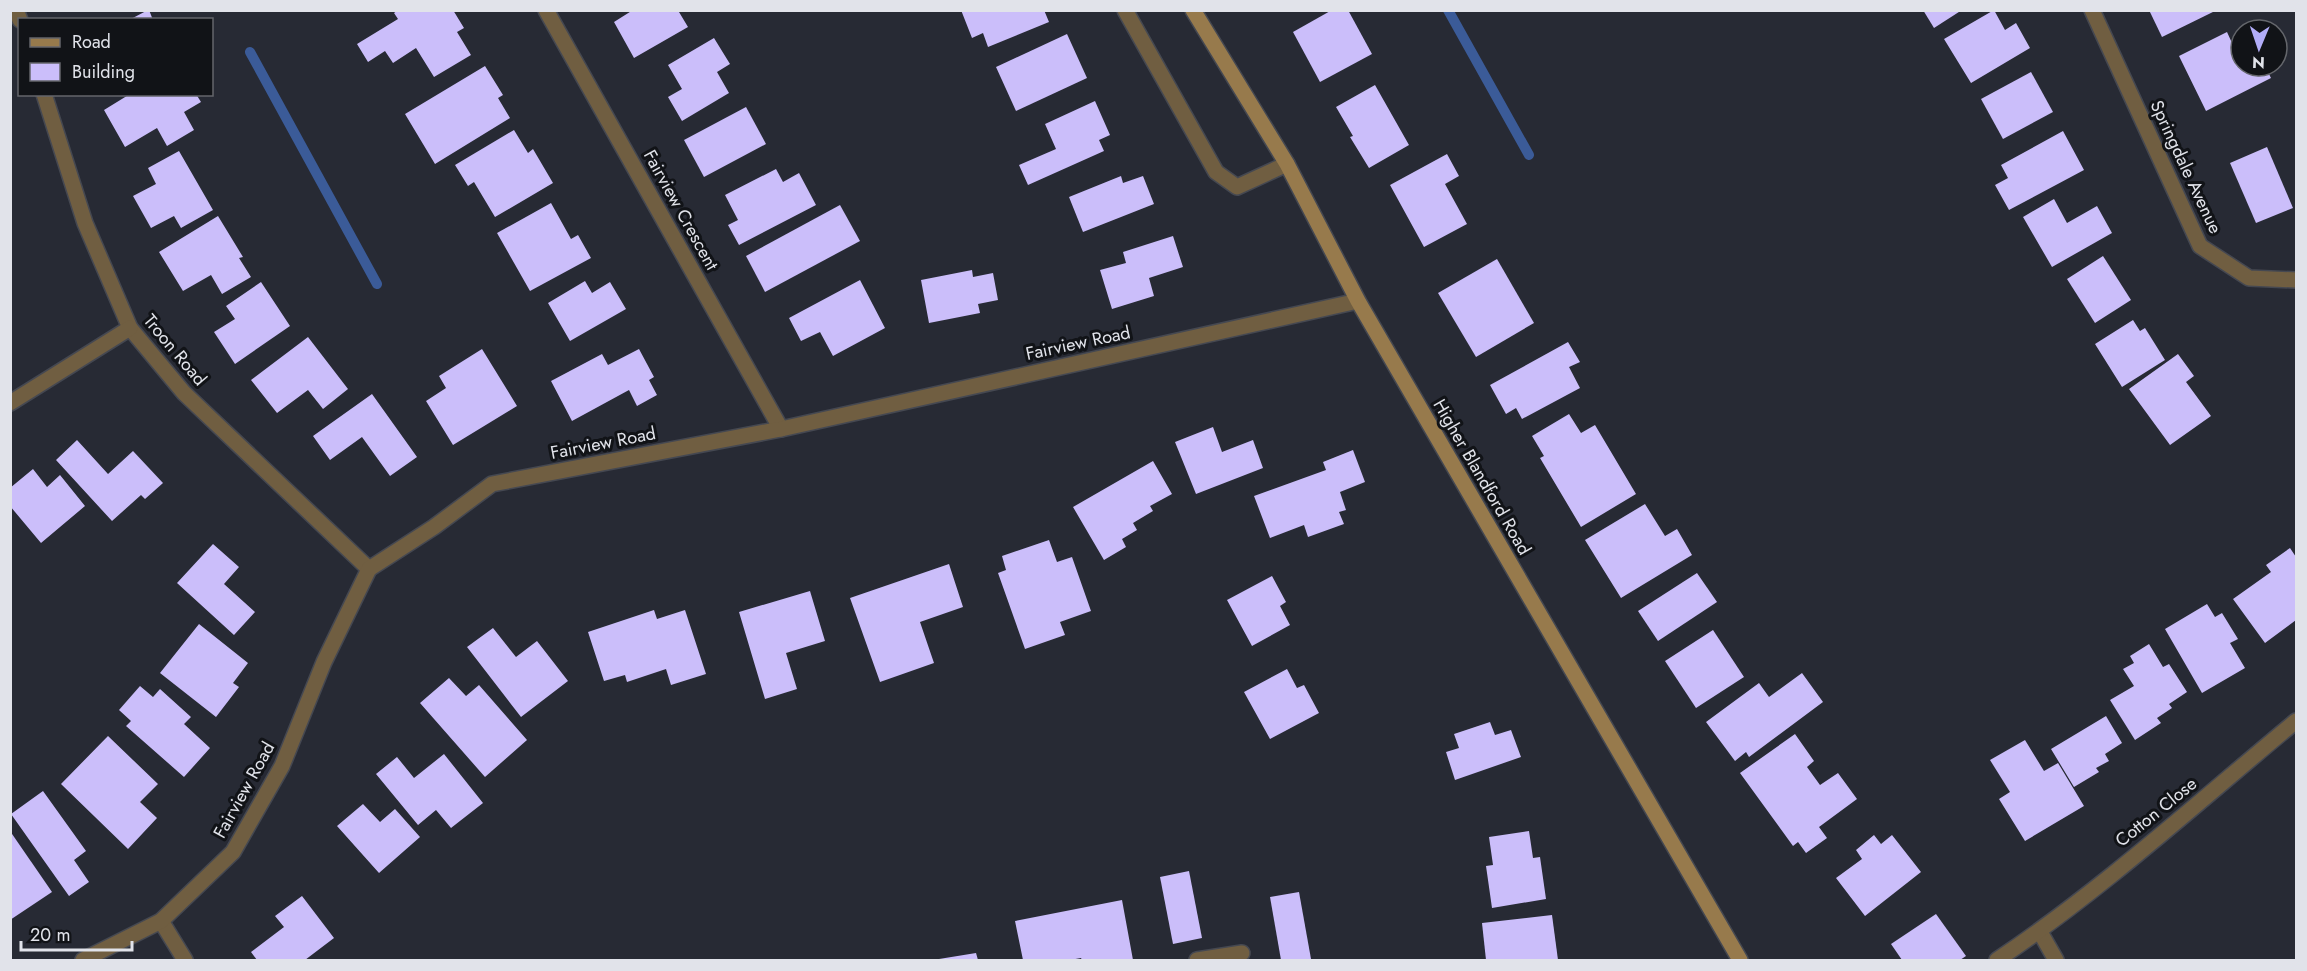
<svg xmlns="http://www.w3.org/2000/svg" width="2307" height="971" font-family="Jost,sans-serif">
	<rect width="100%" height="100%" fill="#272a34"/>
	<g fill="none" stroke-linecap="round" stroke-linejoin="round">
		<g stroke="#3b5b98" stroke-width="10">
			<polyline points="1448,10 1529,155"/>
			<polyline points="250,52 377,284"/>
		</g>
	</g>
	<g fill="#cbbefa">
		<polygon points="149,10 153,20 129,20 148,10"/>
		<polygon points="398,10 453,10 464,28 457,32 471,55 434,77 416,48 393,63 385,51 368,62 357,44 398,19 394,13"/>
		<polygon points="633,10 682,10 679,12 688,27 634,58 614,22"/>
		<polygon points="961,10 1044,10 1049,22 988,47 983,33 972,38"/>
		<polygon points="1332,10 1348,10 1372,54 1320,82 1293,32"/>
		<polygon points="1923,10 1962,10 1934,28"/>
		<polygon points="1994,10 2005,30 2016,23 2030,48 1971,83 1944,39"/>
		<polygon points="2149,10 2217,10 2162,37"/>
		<polygon points="2227,32 2232,43 2241,39 2241,66 2265,66 2271,78 2206,111 2179,56"/>
		<polygon points="1067,34 1087,78 1016,111 996,67"/>
		<polygon points="714,38 730,64 717,72 729,93 682,121 668,97 682,89 668,65"/>
		<polygon points="485,66 503,95 498,98 510,118 435,164 405,114"/>
		<polygon points="2031,72 2053,112 2003,139 1981,99"/>
		<polygon points="1375,85 1409,145 1369,168 1350,137 1353,136 1336,107"/>
		<polygon points="130,94 196,94 201,102 184,112 194,130 167,146 157,128 125,147 104,110"/>
		<polygon points="1095,101 1110,135 1099,140 1104,151 1028,185 1019,165 1056,149 1045,124"/>
		<polygon points="746,107 766,144 704,177 684,140"/>
		<polygon points="514,130 528,153 533,149 553,183 495,217 474,182 468,186 455,165"/>
		<polygon points="2063,131 2084,170 2009,210 1995,185 2008,178 2001,165"/>
		<polygon points="2267,147 2293,208 2256,223 2230,163"/>
		<polygon points="179,151 213,210 181,228 174,216 151,228 133,196 156,184 148,168"/>
		<polygon points="1447,154 1459,176 1445,184 1467,224 1424,247 1390,185"/>
		<polygon points="776,169 783,182 799,173 816,205 739,245 728,225 738,220 725,195"/>
		<polygon points="1121,176 1123,183 1143,176 1154,204 1083,232 1069,197"/>
		<polygon points="2054,199 2067,223 2097,206 2112,233 2052,267 2023,217"/>
		<polygon points="551,203 571,239 578,235 591,258 530,291 497,233"/>
		<polygon points="840,205 860,241 765,292 746,256"/>
		<polygon points="218,216 243,257 239,258 251,277 222,294 211,275 183,291 159,252"/>
		<polygon points="1173,236 1183,267 1149,278 1154,296 1112,309 1100,270 1126,263 1123,252"/>
		<polygon points="2103,256 2131,300 2095,323 2067,279"/>
		<polygon points="1497,259 1534,323 1476,357 1438,293"/>
		<polygon points="972,270 973,277 993,273 998,300 978,304 980,313 929,323 921,280"/>
		<polygon points="860,280 885,328 833,356 820,332 801,341 789,318"/>
		<polygon points="585,281 592,293 610,282 626,309 570,341 548,303"/>
		<polygon points="261,282 290,326 235,364 214,332 235,319 226,306"/>
		<polygon points="2133,320 2140,331 2145,328 2165,360 2122,387 2095,344"/>
		<polygon points="308,337 348,389 323,409 308,390 277,413 251,380"/>
		<polygon points="1568,342 1580,362 1569,367 1580,388 1522,419 1516,408 1506,414 1490,385"/>
		<polygon points="482,349 517,406 453,445 426,401 446,388 439,376"/>
		<polygon points="639,349 654,377 649,380 657,395 637,406 629,390 572,421 551,381 602,354 608,365"/>
		<polygon points="2178,354 2194,376 2186,382 2211,416 2170,445 2129,389"/>
		<polygon points="372,394 417,457 390,476 362,437 330,460 313,436"/>
		<polygon points="1569,414 1581,433 1595,425 1636,494 1581,527 1540,458 1544,456 1532,436"/>
		<polygon points="1213,427 1222,452 1253,440 1263,468 1196,494 1175,442"/>
		<polygon points="77,440 108,474 133,451 163,483 145,499 141,495 112,521 56,460"/>
		<polygon points="1353,450 1365,482 1340,492 1346,510 1339,512 1344,524 1308,537 1304,525 1270,538 1254,496 1326,470 1323,462"/>
		<polygon points="1153,461 1172,494 1150,506 1153,511 1133,523 1137,530 1122,539 1126,547 1104,560 1073,507"/>
		<polygon points="33,469 47,487 60,475 85,506 41,543 10,506 10,488"/>
		<polygon points="1645,504 1665,536 1677,529 1692,555 1621,598 1585,540"/>
		<polygon points="1049,540 1057,562 1072,557 1091,611 1060,622 1065,635 1025,649 998,573 1006,570 1002,556"/>
		<polygon points="213,544 239,567 224,584 255,612 234,635 177,583"/>
		<polygon points="2290,548 2296,557 2296,620 2265,643 2233,599 2271,572 2266,565"/>
		<polygon points="949,564 963,607 920,622 934,663 880,682 850,598"/>
		<polygon points="1697,573 1717,602 1658,641 1638,611"/>
		<polygon points="1272,576 1286,602 1280,606 1290,625 1252,646 1227,600"/>
		<polygon points="810,591 825,641 786,653 797,689 765,699 739,612"/>
		<polygon points="2207,604 2215,617 2222,613 2238,639 2230,643 2245,668 2202,693 2165,629"/>
		<polygon points="654,610 657,619 685,610 706,674 671,685 666,669 627,682 625,675 604,681 588,632"/>
		<polygon points="199,624 248,663 233,683 239,687 216,717 160,673"/>
		<polygon points="493,628 516,657 537,641 568,681 521,717 467,647"/>
		<polygon points="1713,630 1744,677 1696,708 1665,661"/>
		<polygon points="2149,644 2163,667 2169,664 2187,692 2169,704 2172,708 2157,718 2161,723 2135,740 2110,700 2134,686 2123,669 2134,663 2130,656"/>
		<polygon points="1287,669 1297,688 1304,685 1319,713 1270,739 1244,692"/>
		<polygon points="1802,673 1823,702 1749,757 1746,752 1735,761 1706,722 1759,683 1769,697"/>
		<polygon points="449,678 466,696 479,685 527,740 485,777 420,703"/>
		<polygon points="140,686 153,697 160,689 191,717 184,724 210,748 184,777 126,726 131,721 119,710"/>
		<polygon points="2106,716 2122,743 2105,754 2109,761 2096,768 2099,772 2074,787 2051,749"/>
		<polygon points="1490,722 1495,735 1511,730 1521,757 1455,780 1446,752 1459,748 1454,734"/>
		<polygon points="1795,734 1814,761 1807,767 1820,785 1838,773 1857,799 1819,827 1827,838 1806,853 1798,842 1793,846 1740,773"/>
		<polygon points="108,736 158,784 140,802 157,818 128,849 61,784"/>
		<polygon points="2025,740 2044,771 2058,763 2084,806 2025,841 1999,799 2010,792 1990,760"/>
		<polygon points="444,754 483,803 451,828 436,810 418,825 376,774 397,757 414,778"/>
		<polygon points="43,791 86,851 74,860 89,882 69,896 11,814"/>
		<polygon points="363,804 380,822 395,809 420,837 379,873 337,826"/>
		<polygon points="10,831 52,892 10,920"/>
		<polygon points="1529,831 1533,858 1540,857 1546,899 1492,908 1486,866 1493,865 1489,837"/>
		<polygon points="1874,835 1881,844 1892,835 1921,872 1865,916 1836,878 1862,859 1856,850"/>
		<polygon points="1189,871 1202,938 1173,944 1160,877"/>
		<polygon points="1299,892 1311,959 1281,960 1270,897"/>
		<polygon points="302,896 334,938 305,960 257,960 251,952 284,927 275,916"/>
		<polygon points="1122,900 1133,960 1082,960 1081,958 1070,960 1023,960 1015,921"/>
		<polygon points="1936,914 1966,956 1960,960 1902,960 1891,944"/>
		<polygon points="1552,915 1558,960 1486,960 1482,923"/>
		<polygon points="976,953 978,960 939,960 939,959"/>
	</g>
	<g fill="none" stroke-linecap="round" stroke-linejoin="round">
		<g stroke="#454851" stroke-width="18">
			<g id="lane">
				<polyline points="1125,10 1216,172 1237,187 1287,164"/>
				<polyline points="1197,960 1242,953"/>
			</g>
		</g>
		<g stroke="#454851" stroke-width="18">
			<g id="street">
				<polyline points="16,10 20,20"/>
				<polyline points="546,10 781,429"/>
				<polyline points="2092,10 2200,246 2249,278 2296,280"/>
				<polyline points="44,94 85,223 130,328 184,393 369,569"/>
				<polyline points="10,403 130,328"/>
				<polyline points="161,921 185,960"/>
				<polyline points="2040,932 2056,960"/>
				<polyline points="83,960 161,921 233,852 282,766 324,662 369,569 434,527 492,484 781,429 1358,301"/>
				<path d="M1997,960c106,-71 201,-158 299,-239"/>
			</g>
		</g>
		<g stroke="#454851" stroke-width="18">
			<polyline id="secondary" points="1193,10 1287,164 1358,301 1740,960"/>
		</g>
		<use href="#lane" stroke="#705e41" stroke-width="15"/>
		<use href="#street" stroke="#705e41" stroke-width="15"/>
		<use href="#secondary" stroke="#977a4c" stroke-width="15"/>
	</g>
	<g text-anchor="middle" dominant-baseline="central" stroke-width="6" stroke-linejoin="round" paint-order="stroke">
		<g font-size="18" fill="#e1e3ea" stroke="#111317">
			<text transform="translate(2186 167) rotate(65)">Springdale Avenue</text>
			<text transform="translate(681 210) rotate(61)">Fairview Crescent</text>
			<text transform="translate(1078 343) rotate(-12)">Fairview Road</text>
			<text transform="translate(175 350) rotate(50)">Troon Road</text>
			<text transform="translate(603 443) rotate(-11)">Fairview Road</text>
			<text transform="translate(1482 477) rotate(60)">Higher Blandford Road</text>
			<text transform="translate(244 790) rotate(-61)">Fairview Road</text>
			<text transform="translate(2156 812) rotate(-39)">Cotton Close</text>
		</g>
	</g>
	<rect width="2307" height="971" fill="none" stroke="#e1e3ea" stroke-width="24"/>
	<rect x="18" y="18" width="195" height="78" fill="#111317" stroke="#64666b" stroke-width="1.5"/>
	<rect x="30" y="38" width="30" height="9" fill="#977a4c" stroke="#64666b" stroke-width="1.5"/>
	<text x="72" y="48" font-size="18" fill="#e1e3ea">Road</text>
	<rect x="30" y="63" width="30" height="18" fill="#cbbefa" stroke="#64666b" stroke-width="1.5"/>
	<text x="72" y="78" font-size="18" fill="#e1e3ea">Building</text>
	<g transform="translate(2259 48) rotate(182)"><circle r="28" fill="#111317" stroke="#64666b" stroke-width="1.5"/>
	<path d="M0-4.5L10 22L0 15L-10 22Z" fill="#b2adf9"/>
	<text y="-9" font-size="16" font-weight="bold" text-anchor="middle" fill="#e1e3ea">N</text>
	</g>
	<path d="M21 941v9h111v-9" fill="none" stroke="#e1e3ea" stroke-width="3"/>
	<text x="30" y="941" font-size="18" fill="#e1e3ea" stroke="#111317" stroke-width="4.5" paint-order="stroke">20 m</text>
</svg>
